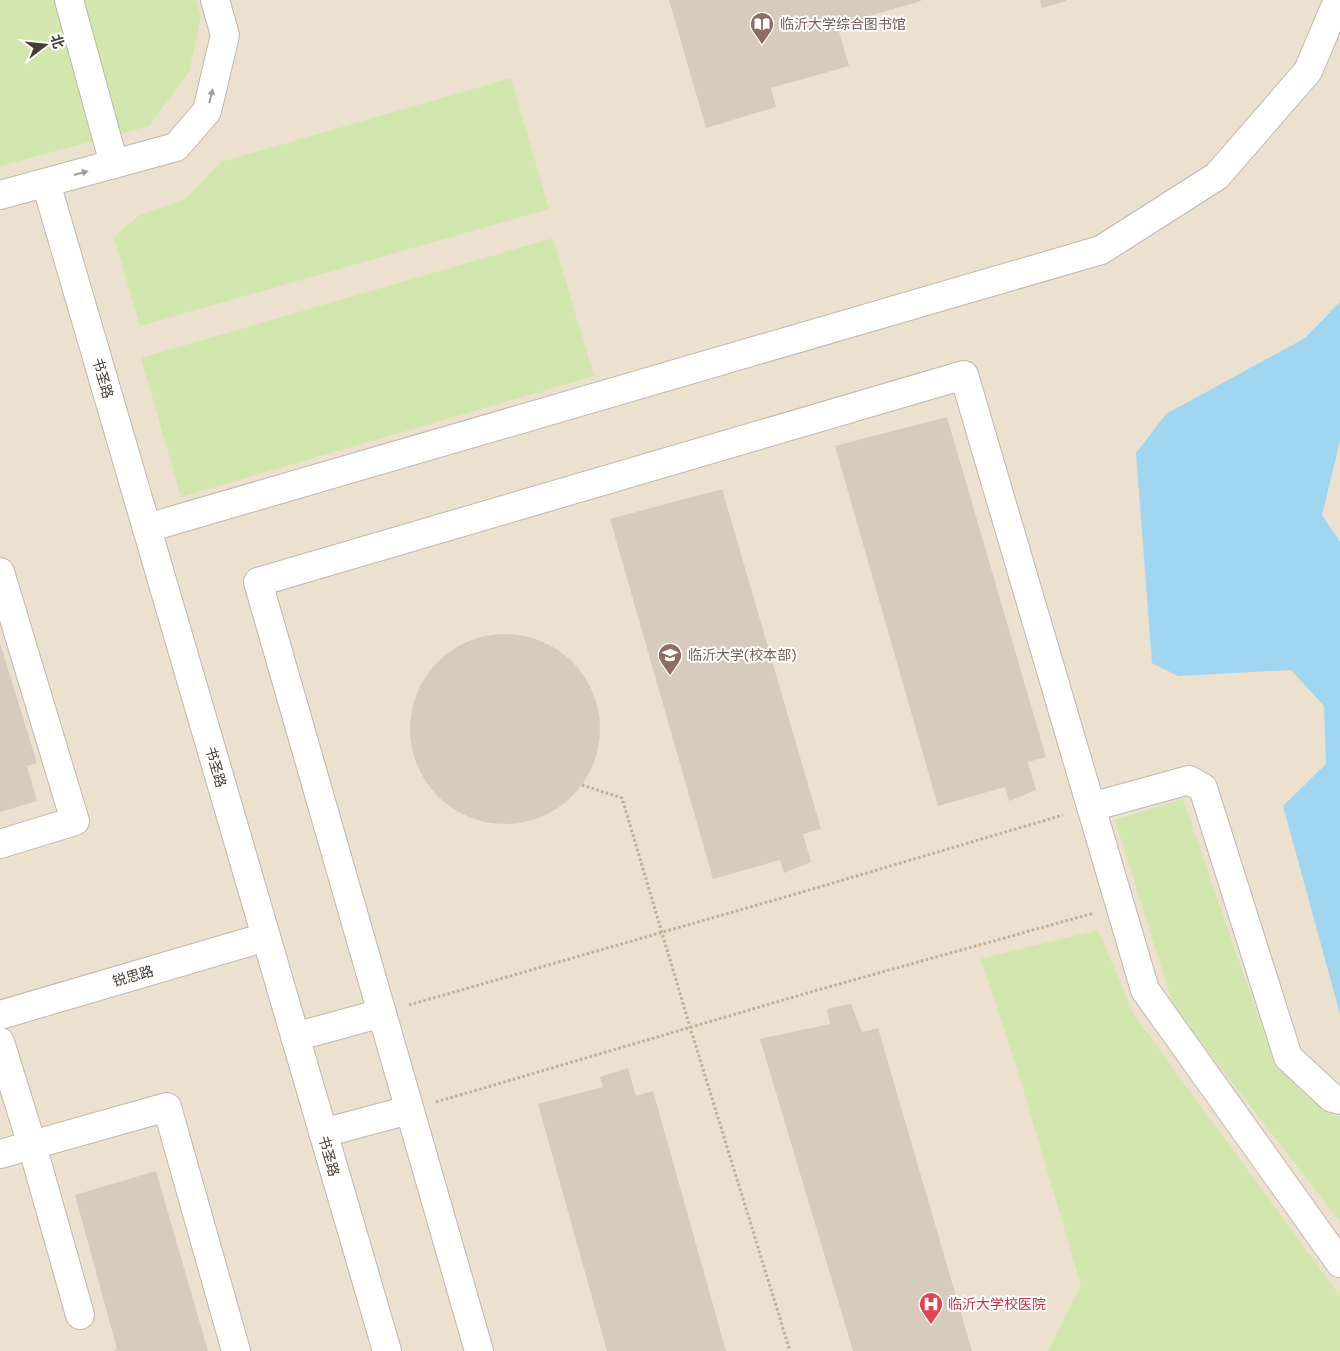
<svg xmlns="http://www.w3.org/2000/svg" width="1340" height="1351" font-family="'DM Sans','Noto Sans SC',sans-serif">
	<rect width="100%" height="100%" fill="#f2ede5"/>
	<rect fill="#ece1cf" x="0" y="0" width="1340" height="1351"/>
	<g fill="#d2e7ad">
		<polygon points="0,0 196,0 201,17 189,72 149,126 0,166"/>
		<polygon points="511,78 549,209 140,326 114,237 138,216 184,200 221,162"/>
		<polygon points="553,238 594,376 181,497 141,358"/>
		<polygon points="1183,799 1274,1062 1332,1115 1340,1117 1340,1222 1174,1007 1115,820"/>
		<polygon points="1098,930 1134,1015 1340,1296 1340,1351 1048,1351 1081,1285 1019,1075 981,959"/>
	</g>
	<polygon fill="#a0d6f0" points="1340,302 1340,441 1322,515 1340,542 1340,1014 1283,806 1326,764 1324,706 1291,670 1178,676 1152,663 1136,453 1166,414 1305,338"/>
	<g fill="#d7cbbd">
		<polygon points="669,0 921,0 921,1 837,25 849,66 771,88 776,107 706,128"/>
		<polygon points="1040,0 1066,0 1066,1 1042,8"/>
		<polygon points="947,417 1046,757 1028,762 1036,790 1009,801 1005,787 938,806 835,446"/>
		<polygon points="722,489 821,829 803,834 811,862 784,873 780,860 713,879 610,519"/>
		<circle cx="505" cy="729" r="95"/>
		<polygon points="0,643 37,763 27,766 37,801 0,812"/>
		<polygon points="851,1004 862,1032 878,1028 972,1351 853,1351 760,1039 830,1024 827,1009"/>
		<polygon points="628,1068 636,1096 653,1091 726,1351 607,1351 538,1104 603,1087 600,1077"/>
		<polygon points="156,1171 208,1351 113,1351 117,1349 75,1195"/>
	</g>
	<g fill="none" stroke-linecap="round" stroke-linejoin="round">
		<g stroke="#c1b7ab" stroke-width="30">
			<g id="minor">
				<polyline points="69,0 114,164"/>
				<polyline points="46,183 387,1351"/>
				<polyline points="0,195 176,147 207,111 225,35 215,0"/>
				<polyline points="147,528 1101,250 1217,176 1308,71 1338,0"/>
				<polyline points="0,572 75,821 0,844"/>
				<polyline points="1091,807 1189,780 1203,788 1288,1057 1332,1098 1340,1100"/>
				<polyline points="0,1015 266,937"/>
				<polyline points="295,1037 382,1013"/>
				<polyline points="0,1042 32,1145 80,1315"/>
				<polyline points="323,1133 409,1110"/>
				<polyline points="0,1154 167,1107 236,1351"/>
				<polyline points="479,1351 258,582 964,375 1145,990 1340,1263"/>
			</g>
		</g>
		<g stroke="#c0ae99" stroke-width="3" stroke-dasharray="2.5 2.5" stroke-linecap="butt">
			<polyline points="582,785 622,798 690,1027 790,1351"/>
			<polyline points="409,1005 799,893 1063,815"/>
			<polyline points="436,1102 814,991 1094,913"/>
		</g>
		<use href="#minor" stroke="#fff" stroke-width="28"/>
	</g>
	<defs><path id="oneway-solid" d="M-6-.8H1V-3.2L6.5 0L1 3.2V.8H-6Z" transform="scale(1.25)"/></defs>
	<g fill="#a29e9a">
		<use href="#oneway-solid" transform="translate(211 96) rotate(-77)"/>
		<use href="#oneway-solid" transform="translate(81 173) rotate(-15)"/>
	</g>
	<defs>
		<g id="library-pin" transform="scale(1.25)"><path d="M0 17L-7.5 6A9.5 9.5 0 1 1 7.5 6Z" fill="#8d6e63" stroke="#fff"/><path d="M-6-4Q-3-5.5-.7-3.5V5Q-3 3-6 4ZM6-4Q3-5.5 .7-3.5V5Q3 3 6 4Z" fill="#fff"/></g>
		<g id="university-pin" transform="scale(1.25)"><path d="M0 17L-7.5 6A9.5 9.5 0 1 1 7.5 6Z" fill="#8d6e63" stroke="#fff"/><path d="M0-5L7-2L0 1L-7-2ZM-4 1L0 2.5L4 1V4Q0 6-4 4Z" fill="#fff"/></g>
		<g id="hospital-pin" transform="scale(1.25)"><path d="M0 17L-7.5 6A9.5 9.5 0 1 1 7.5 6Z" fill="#e0444e" stroke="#fff"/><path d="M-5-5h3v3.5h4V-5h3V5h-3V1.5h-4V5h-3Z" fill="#fff"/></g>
	</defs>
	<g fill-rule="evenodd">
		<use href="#library-pin" x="762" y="24"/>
		<use href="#university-pin" x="670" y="655"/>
		<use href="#hospital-pin" x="931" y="1304"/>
	</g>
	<g text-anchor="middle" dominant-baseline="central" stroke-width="4" stroke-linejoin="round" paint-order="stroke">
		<g font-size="14" fill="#785e54" stroke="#fff" text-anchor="start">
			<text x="780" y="24">临沂大学综合图书馆</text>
			<text x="688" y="655">临沂大学(校本部)</text>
		</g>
		<g font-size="14" fill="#453d35" stroke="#fff">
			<text transform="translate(103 378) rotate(74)">书圣路</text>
			<text transform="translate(216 767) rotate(74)">书圣路</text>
			<text transform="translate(133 976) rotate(-16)">锐思路</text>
			<text transform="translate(329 1156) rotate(74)">书圣路</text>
		</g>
		<g font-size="14" fill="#be3a42" stroke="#fff" text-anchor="start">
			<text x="948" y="1304">临沂大学校医院</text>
		</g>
	</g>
	<g transform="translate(45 45) rotate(74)" stroke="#ffffff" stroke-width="4" paint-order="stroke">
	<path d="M0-4L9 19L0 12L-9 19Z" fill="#453d35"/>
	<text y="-8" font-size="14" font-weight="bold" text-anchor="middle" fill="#453d35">北</text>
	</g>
</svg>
